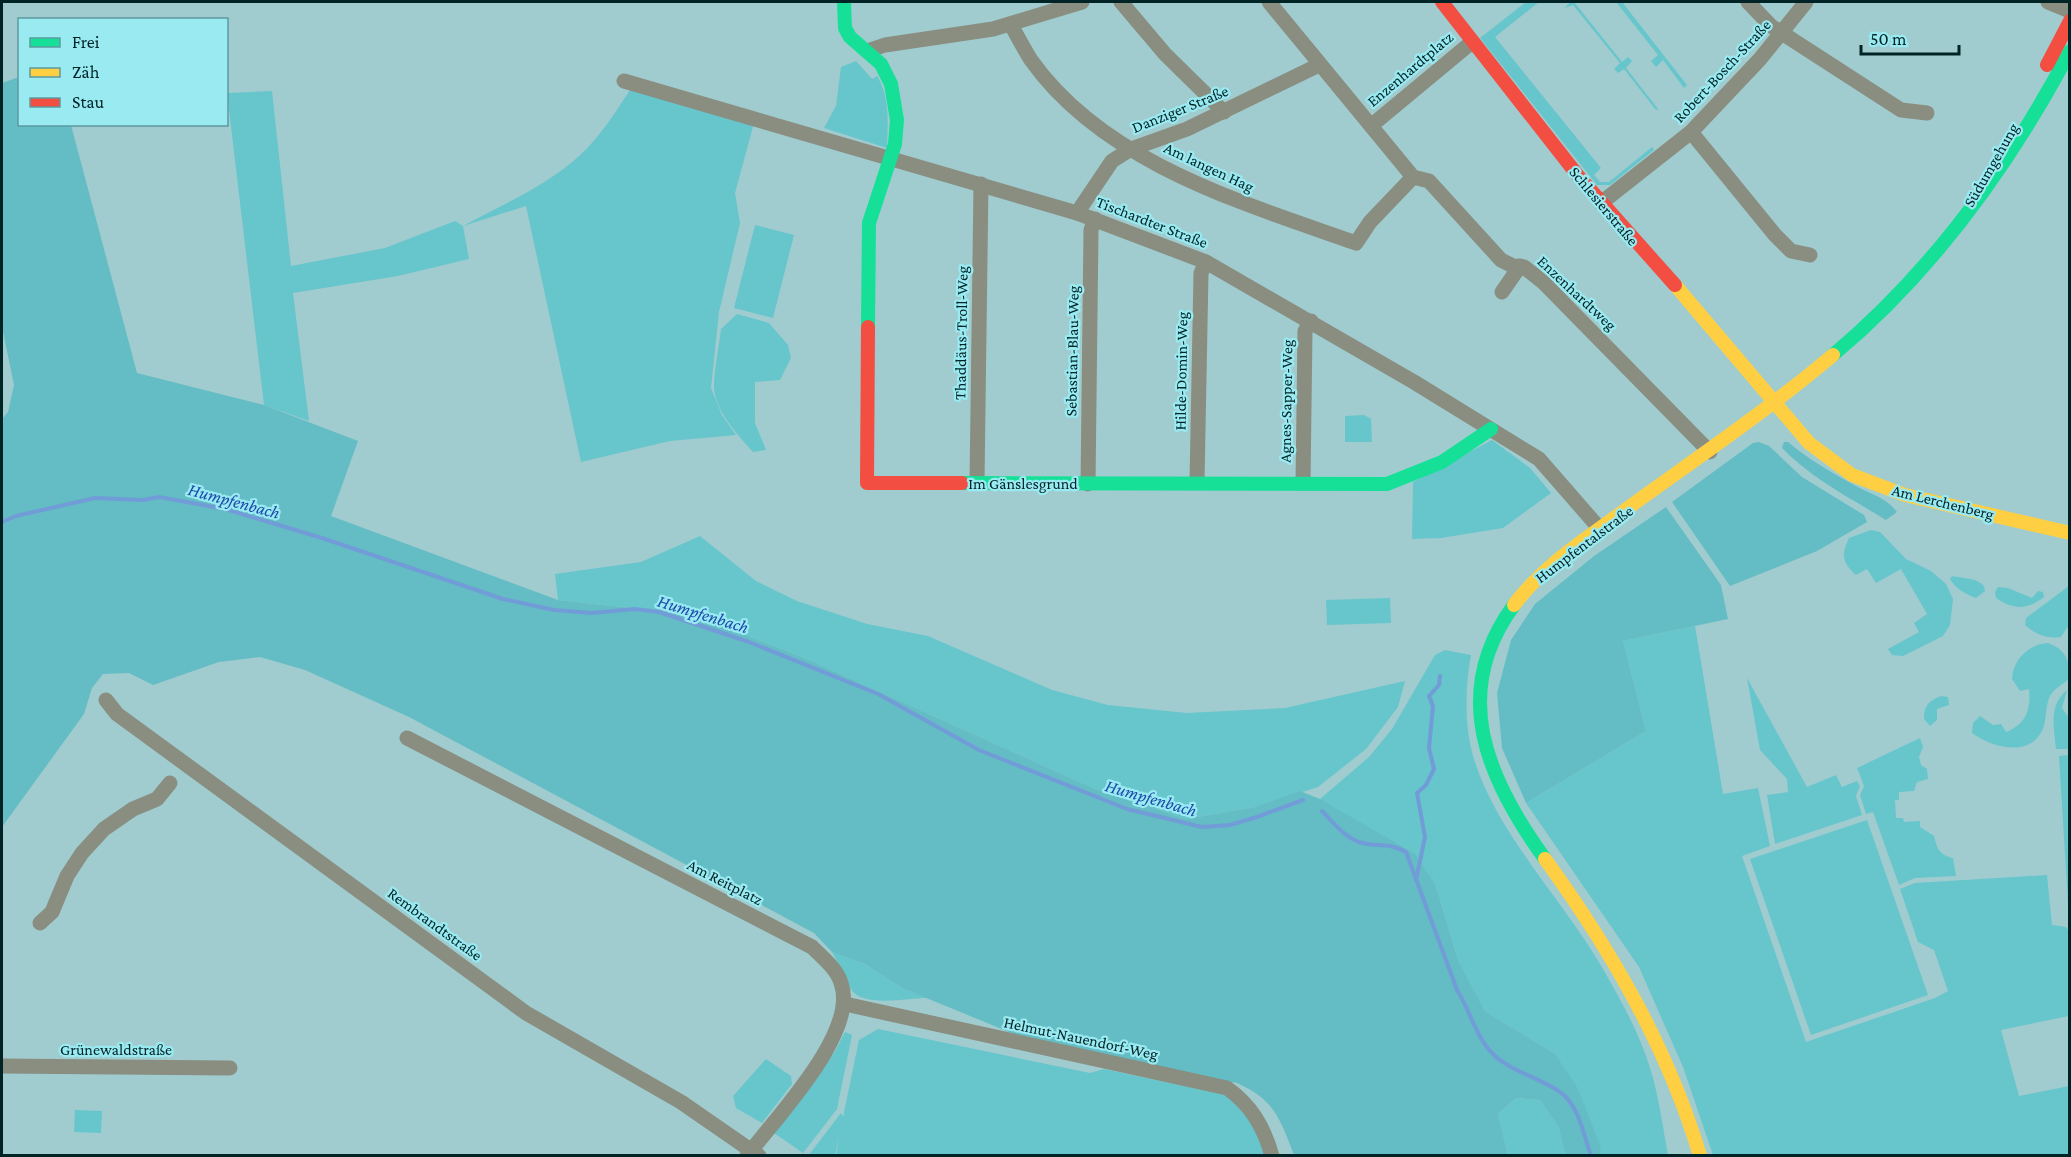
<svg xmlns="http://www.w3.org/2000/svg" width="2071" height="1157" font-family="'Crimson Pro',serif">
	<rect width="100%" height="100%" fill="#a0cccf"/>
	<g fill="#67c5cc">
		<polygon points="1526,2 1539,2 1495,37 1601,168 1594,175 1600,182 1609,182 1652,147 1654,150 1610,185 1597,185 1480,38"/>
		<polygon points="1570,2 1574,2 1622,62 1628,57 1632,61 1626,68 1658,109 1656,110 1624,69 1618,73 1614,69 1620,63 1573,5 1565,8"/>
		<polygon points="1616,2 1622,2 1687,85 1684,88 1663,60 1656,67 1651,61 1658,55"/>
		<path d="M856,61l16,18 5,-3c13,21 11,47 10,72l-63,-20 12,-22 5,-39z"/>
		<path d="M630,90l124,33 -19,70 5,30 -21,89 -8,76 11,27 14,20 -66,6 -89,21 -55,-256 -63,20 6,33 -71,17 -105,17 16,128 -45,-16 -37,-312 45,-2 19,175 94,-18 70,-27 8,5c37,-20 85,-41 116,-70 21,-19 36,-43 51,-66z"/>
		<polygon points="755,225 794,235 773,318 734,308"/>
		<path d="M737,314l32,9 19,22 3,13 -11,22 -25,2v41l11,27 -13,2c-15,-17 -38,-41 -39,-65 0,-19 5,-39 7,-58z"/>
		<polygon points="1364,415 1371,419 1372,442 1345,442 1345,416"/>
		<polygon points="1492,440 1530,468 1551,493 1503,528 1441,538 1412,539 1413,482"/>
		<path d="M1871,530l9,2 26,27 25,12 15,13 7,15 -3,26 -7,11 -40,20 -11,-1 -4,-6 31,-17 -5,-9 13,-9 -26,-45 -25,14 -9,-14 -11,6c-14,-13 -15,-20 -7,-37z"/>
		<polygon points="700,536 756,581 797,601 867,624 928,636 1052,690 1108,705 1187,713 1285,708 1405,681 1398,707 1366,749 1318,787 1255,807 1186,819 1095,789 809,660 694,615 558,600 555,574 641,562"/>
		<path d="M1952,576c10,2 25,2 32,10l1,5 -9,7c-11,-4 -20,-9 -26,-19z"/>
		<path d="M2069,586v39l-8,12c-14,2 -25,-2 -36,-12l1,-7z"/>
		<path d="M1998,587l10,1 24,10 6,-7 5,1 1,5c-16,13 -31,13 -48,1l-1,-6z"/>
		<polygon points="1390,598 1391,623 1327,625 1326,600"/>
		<polygon points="1695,626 1723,794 1758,788 1770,846 1742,856 1806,1042 1935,998 1948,991 1934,950 1918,942 1900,889 1915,883 2047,875 2052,925 2066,927 2069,931 2069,1016 2001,1030 2019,1096 2069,1086 2069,1155 1713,1155 1683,1067 1639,967 1526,803 1646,731 1623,641"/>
		<path d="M2048,643c18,7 22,17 21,36 -7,6 -16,10 -20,19 -4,10 -2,23 -7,33 -14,27 -51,16 -70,2l1,-10 7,-7 13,9 8,-1 5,8c20,-8 25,-22 23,-43l-9,2 -8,-12c1,-20 17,-35 36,-36z"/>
		<path d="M1445,650l26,5c-6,33 -7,71 3,104 24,78 93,144 133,217 17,30 34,61 44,95 8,27 12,57 17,84h-67l-2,-10 -44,-91 -70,-43 -27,-51 -22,-74 -116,-87 49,-42 23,-28 43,-74z"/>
		<polygon points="1747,678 1807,787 1836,775 1842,787 1857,781 1860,786 1856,796 1862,815 1775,844 1767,795 1788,792 1787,779 1760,750"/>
		<path d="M2067,690l-5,18 7,10v31h-13c-2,-22 -8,-43 11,-59z"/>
		<path d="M1941,696l7,1 1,8 -12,4v11l-7,6 -6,-7c0,-14 5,-18 17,-23z"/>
		<path d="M1920,738l3,9 -4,10 2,8 6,4 1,10 -11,3 -3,9 -15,1v8h-4l1,18h7l1,4 16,-1v6l14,9c3,13 6,19 19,22l3,18 -41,2 -16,7 -26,-73 -7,2 -6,-19 4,-9 -7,-18z"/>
		<polygon points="2069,755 2070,755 2069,920 2059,756"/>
		<polygon points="1867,820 1928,995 1811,1035 1750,859"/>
		<path d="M832,952l33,12 37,24 25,10c-19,0 -65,10 -76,-9 -7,-12 -12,-25 -19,-37z"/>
		<polygon points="878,1029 1090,1073 1104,1069 1231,1096 1257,1129 1265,1155 836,1155 839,1136 835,1155 808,1156 841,1113 843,1117 859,1040"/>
		<polygon points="845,1032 852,1035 837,1109 803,1153 774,1133 835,1051"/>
		<polygon points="766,1059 791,1076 792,1084 762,1123 736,1108 733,1096"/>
		<polygon points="1516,1098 1540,1100 1559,1128 1565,1155 1508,1155 1498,1114"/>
		<polygon points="75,1110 102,1111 101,1133 74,1132"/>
	</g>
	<g fill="#64bdc4">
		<path d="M19,77l1,47 51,1 66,248 127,32 94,36 -27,75 227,84 136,15 115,45 286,129 91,30 69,-12 45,-16 20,8 95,55 21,32 22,74 27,51 70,43 23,35 22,56 1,10h-36l-6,-27 -19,-28 -24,-2 -18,16 10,41h-214c-14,-36 -19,-55 -57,-72l-154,-29 -74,-22 -107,-44 -37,-24 -33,-12 -18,-19 -405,-216 -104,-47 -45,-13 -41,5 -66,23 -24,-12 -26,1 -11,14 -8,26 -82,113v-408l6,-7 6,-27 -12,-58v-244z"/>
		<polygon points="1759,442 1769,446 1802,477 1864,515 1867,522 1817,551 1730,586 1672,502 1753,443"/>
		<path d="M1784,442h4c20,17 43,30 66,43 16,9 32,12 43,27l-11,8c-36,-22 -75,-42 -104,-72z"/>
		<polygon points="1666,507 1721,585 1728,619 1623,641 1646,731 1526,803 1502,748 1497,693 1511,640 1535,604 1594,556"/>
	</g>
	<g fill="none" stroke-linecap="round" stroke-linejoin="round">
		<g stroke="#719cd7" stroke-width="4">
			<polyline points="2,522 16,516 95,498 143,500 159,497 225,509 322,538 503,599 554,610 592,613 635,609 659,612 749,642 878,694 979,750 1127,809 1202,827 1230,825 1257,817 1303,800"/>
			<path d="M1322,811c10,10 22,26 37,31 18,6 27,-1 47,10l51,138c14,22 18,46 36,64 19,19 55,26 72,42 15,15 19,40 26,60"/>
			<polyline points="1416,880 1425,837 1417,793 1426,785 1434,769 1429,748 1433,706 1429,696 1439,685 1440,676"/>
		</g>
		<g stroke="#898e80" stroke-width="15">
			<polyline points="1121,2 1165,54 1224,112"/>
			<polyline points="1269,2 1413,177 1429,181 1501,260 1513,266 1524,267 1543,282 1710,452"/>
			<polyline points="1748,2 1771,26 1901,110 1927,113"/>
			<polyline points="2048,2 2070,11"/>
			<path d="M1011,25c7,12 13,24 20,35 73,103 212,143 325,183l14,-21 43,-45"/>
			<polyline points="867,51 885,45 993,29 1082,2"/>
			<polyline points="624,81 1077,213 1206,262 1414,382 1539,459 1600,529"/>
			<polyline points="1372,125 1472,42"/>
			<polyline points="1691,132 1775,235 1791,251 1810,255"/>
			<polyline points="1601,203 1691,132 1760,59 1806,2"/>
			<polyline points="1077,213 1112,161 1131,149 1187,129 1319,65"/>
			<polyline points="1502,292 1520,266"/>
			<polyline points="977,482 981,184"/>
			<polyline points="1197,482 1201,273 1206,262"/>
			<polyline points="1303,483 1305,331 1311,321"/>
			<polyline points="1088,484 1091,230 1095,219"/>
			<polyline points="106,700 117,714 526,1013 681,1102 759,1156"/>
			<path d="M407,738l405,209c10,10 25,22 29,36 18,49 -64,133 -94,173"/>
			<polyline points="40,923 52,912 67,876 82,853 104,829 133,809 157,799 170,783"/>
			<path d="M845,1004l382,84c24,17 37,39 45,68"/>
			<polyline points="2,1066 230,1068"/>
		</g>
		<g stroke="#16e098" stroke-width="14">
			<polyline points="844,2 845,28 850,37 881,64 891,84 897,120 895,144 869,223 868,327"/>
			<path d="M1833,355c98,-82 177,-191 237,-304"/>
			<polyline points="962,483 1387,484 1442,462 1491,429"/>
			<path d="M1514,605c-65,88 -27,174 31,254"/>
		</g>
		<g stroke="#ffcf43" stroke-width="14">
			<polyline points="1675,285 1809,443 1852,475 1905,495 2070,533"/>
			<path d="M1514,605c30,-41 78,-70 118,-100 68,-49 137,-96 201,-150"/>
			<path d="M1545,859c66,91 123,189 155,297"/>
		</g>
		<g stroke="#f24e42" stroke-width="14">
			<polyline points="1442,2 1579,177 1675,285"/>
			<polyline points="2047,65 2070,21"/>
			<polyline points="868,327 867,483 962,483"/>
		</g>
	</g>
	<g text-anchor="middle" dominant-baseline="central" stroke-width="4.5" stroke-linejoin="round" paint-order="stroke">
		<g font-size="16" fill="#002326" stroke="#99eaf1">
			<text transform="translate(1410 69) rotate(-40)">Enzenhardtplatz</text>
			<text transform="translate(1722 71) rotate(-47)">Robert-Bosch-Straße</text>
			<text transform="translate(1180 109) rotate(-22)">Danziger Straße</text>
			<text transform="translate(1991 165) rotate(-60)">Südumgehung</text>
			<text transform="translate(1209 167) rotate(25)">Am langen Hag</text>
			<text transform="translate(1604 206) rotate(50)">Schlesierstraße</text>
			<text transform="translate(1152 222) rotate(21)">Tischardter Straße</text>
			<text transform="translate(1577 293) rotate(43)">Enzenhardtweg</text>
			<text transform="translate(961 333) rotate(-89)">Thaddäus-Troll-Weg</text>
			<text transform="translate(1072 351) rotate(-89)">Sebastian-Blau-Weg</text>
			<text transform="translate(1181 371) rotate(-89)">Hilde-Domin-Weg</text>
			<text transform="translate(1286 401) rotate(-89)">Agnes-Sapper-Weg</text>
			<text x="1023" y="483">Im Gänslesgrund</text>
			<text transform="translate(1943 502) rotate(14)">Am Lerchenberg</text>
			<text transform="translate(1584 544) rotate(-37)">Humpfentalstraße</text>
			<text transform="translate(725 882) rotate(27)">Am Reitplatz</text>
			<text transform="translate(435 924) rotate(36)">Rembrandtstraße</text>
			<text transform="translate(1081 1038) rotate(12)">Helmut-Nauendorf-Weg</text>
			<text x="116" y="1049">Grünewaldstraße</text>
		</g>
		<g font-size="18" font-style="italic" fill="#1c4bac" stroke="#99eaf1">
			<text transform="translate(234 501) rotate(15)">Humpfenbach</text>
			<text transform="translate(703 614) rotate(17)">Humpfenbach</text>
			<text transform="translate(1151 798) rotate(16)">Humpfenbach</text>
		</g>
	</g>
	<rect width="2071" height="1157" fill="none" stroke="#002326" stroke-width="6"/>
	<rect x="18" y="18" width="210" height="108" fill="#99eaf1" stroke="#5c9aa0" stroke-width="1.5"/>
	<rect x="30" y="38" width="30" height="9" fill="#16e098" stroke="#5c9aa0" stroke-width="1.5"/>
	<text x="72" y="48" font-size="18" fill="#002326">Frei</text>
	<rect x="30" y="68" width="30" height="9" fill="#ffcf43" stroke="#5c9aa0" stroke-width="1.5"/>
	<text x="72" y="78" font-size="18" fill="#002326">Zäh</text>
	<rect x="30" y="98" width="30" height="9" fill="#f24e42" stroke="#5c9aa0" stroke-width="1.5"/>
	<text x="72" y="108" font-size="18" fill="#002326">Stau</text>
	<path d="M1861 45v9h98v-9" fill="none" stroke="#002326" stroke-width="3"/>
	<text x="1870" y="45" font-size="18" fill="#002326" stroke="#99eaf1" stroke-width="4.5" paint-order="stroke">50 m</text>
</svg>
